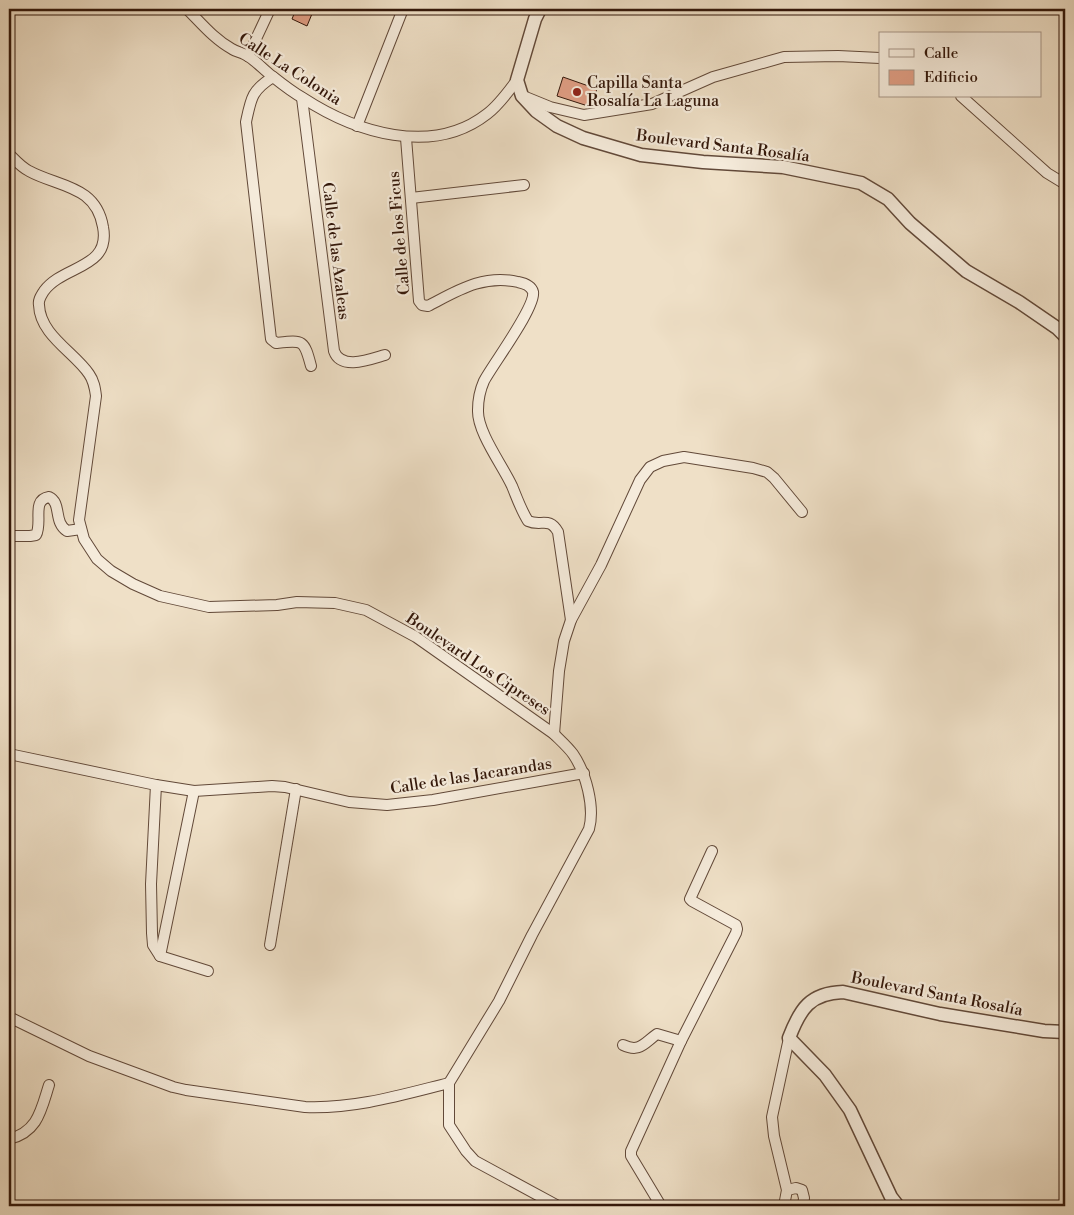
<svg xmlns="http://www.w3.org/2000/svg" width="1074" height="1215" font-family="'Libre Bodoni',serif">
	<rect width="100%" height="100%" fill="#efe0c7"/>
	<filter id="stains"><feTurbulence type="fractalNoise" baseFrequency=".004" numOctaves="4"/><feColorMatrix values="0 0 0 0 .2 0 0 0 0 .09 0 0 0 0 .02 0 0 0 .5 -.17"/></filter>
	<radialGradient id="worn" r=".72"><stop offset=".6" stop-color="#630" stop-opacity="0"/><stop offset="1" stop-color="#630" stop-opacity=".3"/></radialGradient>
	<g fill="#df9d83" stroke="#33170a">
		<polygon points="296,9 314,9 307,26 292,19"/>
		<polygon points="563,77 597,89 591,107 557,96"/>
	</g>
	<g fill="none" stroke-linecap="round" stroke-linejoin="round">
		<g stroke="#624939" stroke-width="12">
			<g id="minor">
				<path d="M187,9c14,14 27,30 45,40 5,3 12,4 17,8 8,5 15,13 23,19 10,8 20,16 31,22 52,34 129,59 184,16 12,-9 21,-22 30,-34"/>
				<polyline points="248,56 270,9"/>
				<path d="M273,77c-21,13 -22,21 -27,45l25,217 5,4c27,-3 28,-4 35,23"/>
				<polyline points="523,96 550,107 584,115 652,104 713,77 784,57 838,56 880,58"/>
				<polyline points="961,96 1047,173 1065,184"/>
				<path d="M302,98l32,253c7,20 37,8 51,4"/>
				<polyline points="357,126 403,9"/>
				<path d="M406,138l13,163 3,4 6,1c29,-15 55,-32 90,-24 5,1 13,3 15,10 3,15 -40,72 -49,89 -4,9 -6,20 -6,29 -1,22 25,56 34,76 5,12 9,24 16,35 13,6 21,-5 30,11l13,88"/>
				<path d="M9,154c6,6 12,13 20,17 29,16 67,14 74,56 8,42 -40,38 -59,64 -3,5 -6,9 -5,14 1,30 35,47 50,69 5,7 6,14 7,22l-17,124 5,19 13,20 14,12 22,13 27,12 49,11 68,-2 20,-3 38,1 31,7 50,27 138,97c6,6 14,13 19,20 13,19 22,53 16,75l-57,106 -33,66 -50,82v42l17,26 9,10 83,45"/>
				<polyline points="411,198 524,185"/>
				<path d="M9,536h21l6,-1c7,-13 -5,-35 13,-38 13,6 4,25 18,34l14,-2"/>
				<polyline points="554,734 559,671 564,641 571,620 601,565 640,480 650,467 663,461 684,457 753,468 767,472 774,478 802,512"/>
				<polyline points="9,754 156,785 194,791 272,786 285,787 349,802 387,805 433,800 584,773"/>
				<polyline points="156,785 151,884 152,933 153,945 160,956 208,971"/>
				<polyline points="270,945 296,789"/>
				<polyline points="160,956 194,791"/>
				<path d="M9,1017l80,39 84,31 13,3 119,17c50,2 96,-12 144,-24"/>
				<path d="M623,1045c17,8 21,-2 34,-11l24,7"/>
				<path d="M9,1139c29,-7 32,-29 40,-54"/>
				<polyline points="787,1190 796,1188 802,1190 804,1198 803,1206"/>
				<polyline points="661,1206 631,1156 631,1151 681,1041 736,933 737,929 736,925 692,901 690,899 712,851"/>
				<polyline points="784,1206 787,1190 774,1136 772,1117 789,1038"/>
			</g>
		</g>
		<g stroke="#624939" stroke-width="15">
			<g id="tertiary">
				<polyline points="540,9 535,19 517,80 522,96 536,111 557,126 583,138 641,155 703,162 783,167 861,183 888,199 910,223 966,271 1019,302 1057,328 1065,336"/>
				<path d="M898,1206l-7,-9 -41,-87 -25,-35 -36,-37c11,-29 21,-45 54,-46l97,22 104,17 21,1"/>
			</g>
		</g>
		<use href="#minor" stroke="#f5ebdb" stroke-width="10"/>
		<use href="#tertiary" stroke="#f5ebdb" stroke-width="12"/>
	</g>
	<circle fill="#8f2418" stroke="#f5ebdb" stroke-width="2" cx="577" cy="92" r="5"/>
	<g text-anchor="middle" dominant-baseline="central" stroke-width="4.5" stroke-linejoin="round" paint-order="stroke">
		<g font-size="16" fill="#33170a" stroke="#f5ebdb">
			<text transform="translate(290 69) rotate(33)">Calle La Colonia</text>
			<text transform="translate(723 146) rotate(7)">Boulevard Santa Rosalía</text>
			<text transform="translate(399 233) rotate(-95)">Calle de los Ficus</text>
			<text transform="translate(336 251) rotate(83)">Calle de las Azaleas</text>
			<text transform="translate(478 664) rotate(34)">Boulevard Los Cipreses</text>
			<text transform="translate(471 776) rotate(-9)">Calle de las Jacarandas</text>
			<text transform="translate(937 994) rotate(11)">Boulevard Santa Rosalía</text>
		</g>
		<g font-size="16" fill="#33170a" stroke="#f5ebdb" text-anchor="start">
			<text x="587" y="83">Capilla Santa<tspan x="587" dy="18">Rosalía La Laguna</tspan></text>
		</g>
	</g>
	<rect width="1074" height="1215" fill="none" stroke="#efe0c7" stroke-width="30"/>
	<rect x="10" y="10" width="1054" height="1195" fill="none" stroke="#33170a" stroke-width="2.5"/>
	<rect x="15" y="15" width="1044" height="1185" fill="none" stroke="#33170a"/>
	<rect x="879" y="32" width="162" height="65" fill="#f5ebdb" stroke="#a79687"/>
	<rect x="889" y="49" width="25" height="8" fill="#f5ebdb" stroke="#a79687"/>
	<text x="924" y="58" font-size="15" fill="#33170a">Calle</text>
	<rect x="889" y="70" width="25" height="15" fill="#df9d83" stroke="#a79687"/>
	<text x="924" y="82" font-size="15" fill="#33170a">Edificio</text>
	<rect width="100%" height="100%" filter="url(#stains)"/>
	<rect width="100%" height="100%" fill="url(#worn)"/>
</svg>
